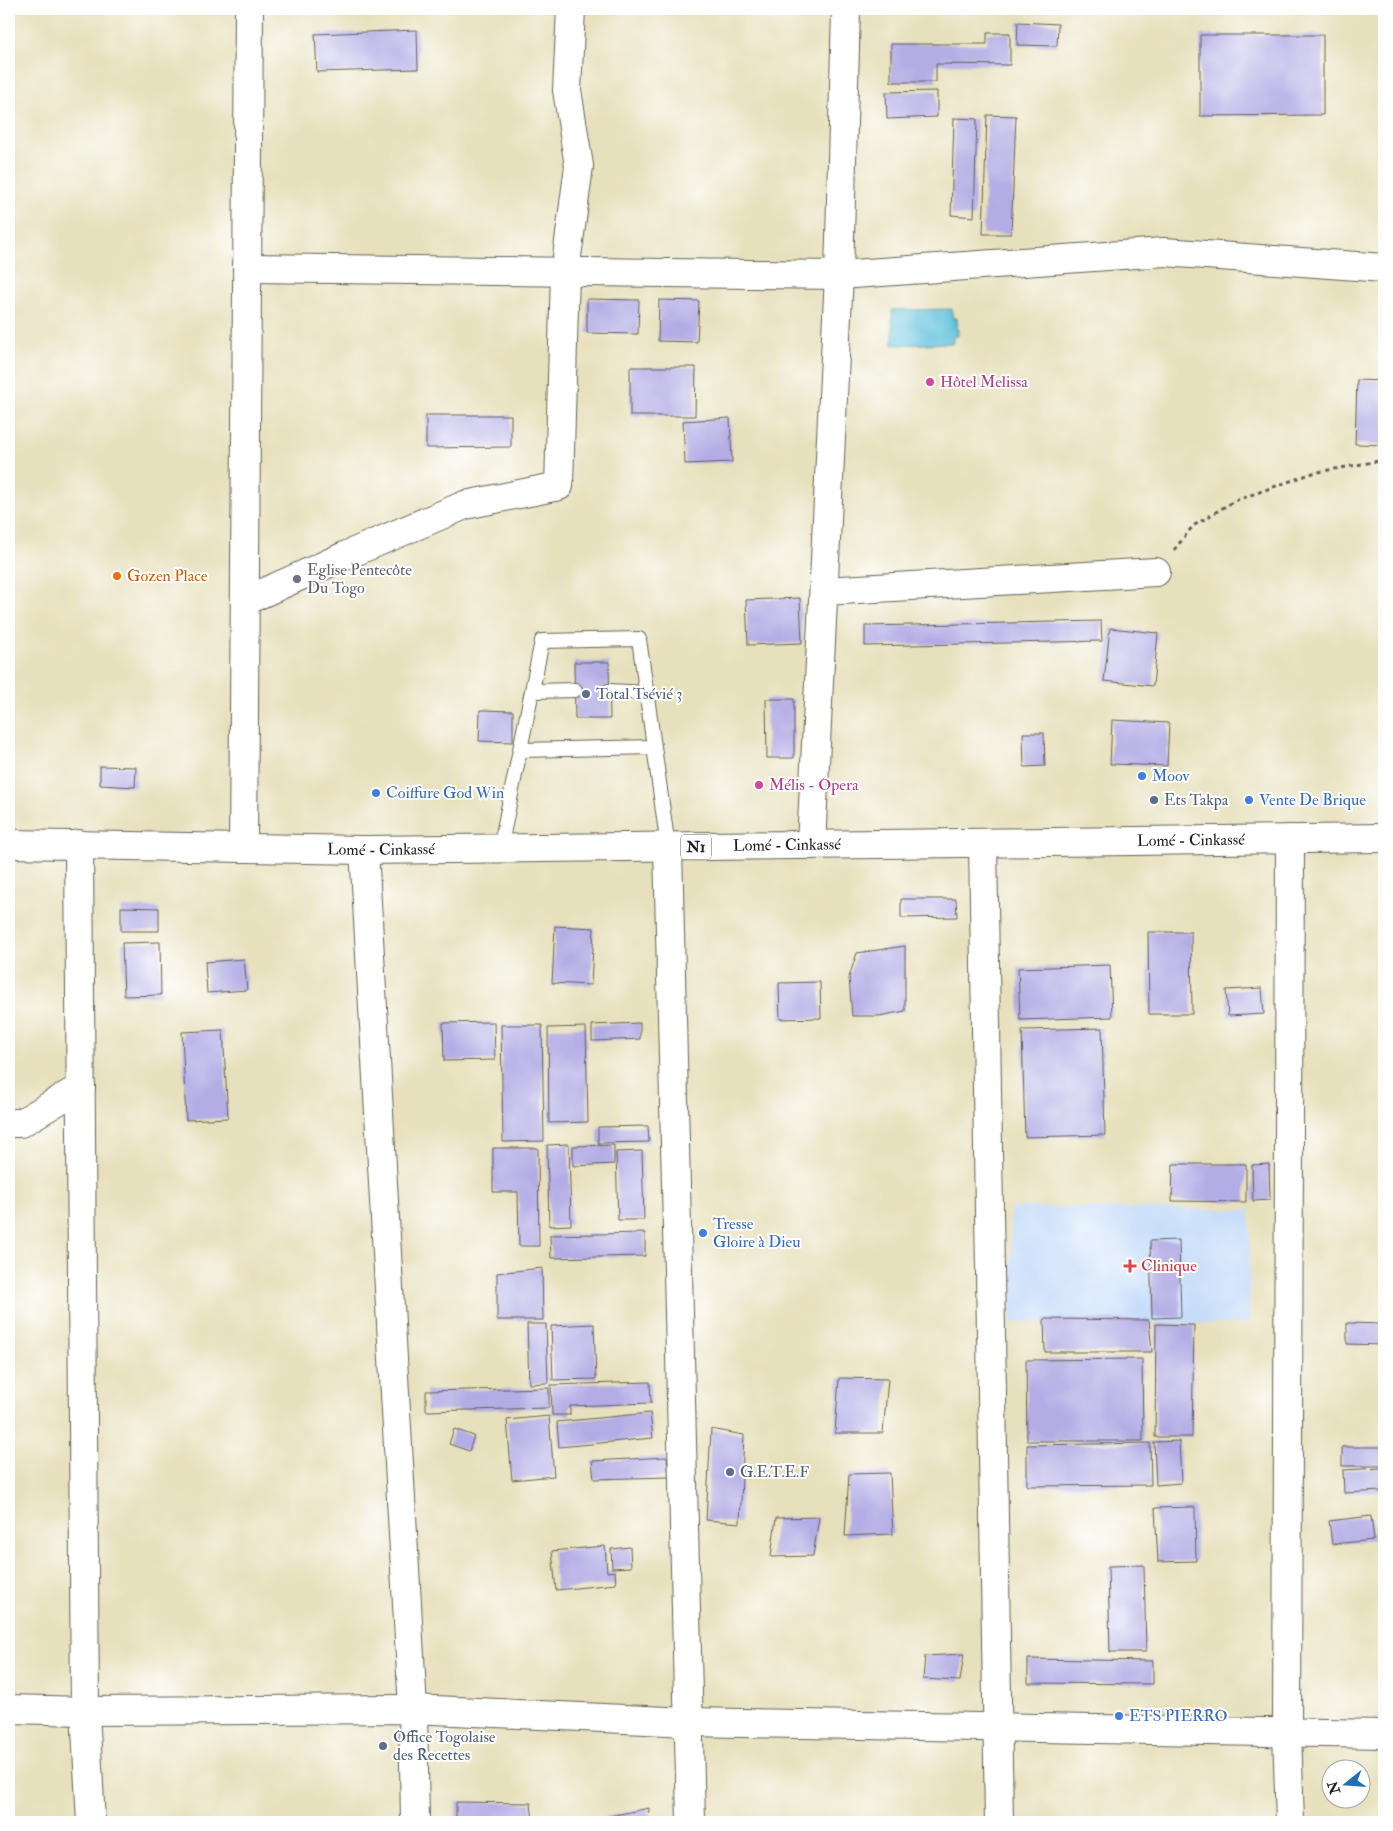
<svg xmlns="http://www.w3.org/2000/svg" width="1393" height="1831" font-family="'IM FELL Double Pica',serif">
	<rect width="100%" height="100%" fill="#fff"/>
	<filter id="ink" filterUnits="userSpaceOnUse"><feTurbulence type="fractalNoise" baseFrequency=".02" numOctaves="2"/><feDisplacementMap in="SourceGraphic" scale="10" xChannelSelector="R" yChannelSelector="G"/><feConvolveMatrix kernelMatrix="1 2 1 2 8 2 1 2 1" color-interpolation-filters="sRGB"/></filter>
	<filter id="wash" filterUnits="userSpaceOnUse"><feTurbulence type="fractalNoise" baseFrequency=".0096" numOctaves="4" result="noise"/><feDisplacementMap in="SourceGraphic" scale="20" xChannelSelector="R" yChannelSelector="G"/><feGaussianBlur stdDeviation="1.12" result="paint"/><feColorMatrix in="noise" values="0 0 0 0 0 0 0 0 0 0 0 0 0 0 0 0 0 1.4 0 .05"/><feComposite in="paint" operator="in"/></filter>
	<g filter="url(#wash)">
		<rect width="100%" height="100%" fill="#e7e0bc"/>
		<polygon fill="#c7ddf9" points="1011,1207 1250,1210 1249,1324 1011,1322"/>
		<polygon fill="#5bbfda" stroke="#3c6e7b" points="952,309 952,318 957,318 958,336 953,336 953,343 893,345 892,310"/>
		<g id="blocks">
			<g fill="#b4ade5">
				<polygon points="1018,22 1058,24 1057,46 1017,45"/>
				<polygon points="417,30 418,69 317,72 315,34"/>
				<polygon points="987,33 1010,33 1010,65 936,64 936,82 891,82 891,44 987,44"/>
				<polygon points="1200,35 1323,35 1323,115 1200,116"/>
				<polygon points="937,91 937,117 887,119 886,92"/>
				<polygon points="987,115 1016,116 1011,234 983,234"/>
				<polygon points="954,118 977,119 974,217 951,215"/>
				<polygon points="587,299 639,300 638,334 587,333"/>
				<polygon points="659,300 699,301 697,342 658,341"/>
				<polygon points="630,367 696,367 695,416 630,416"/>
				<polygon points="1357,380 1384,381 1384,445 1355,444"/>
				<polygon points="426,415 511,415 511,447 426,448"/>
				<polygon points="730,418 732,462 685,464 683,421"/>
				<polygon points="800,598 802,643 748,645 746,600"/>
				<polygon points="1101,621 1102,641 865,646 865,626"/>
				<polygon points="1110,628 1158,633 1153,686 1104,681"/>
				<polygon points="574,662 609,662 610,719 575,719"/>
				<polygon points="766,699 794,699 794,758 767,758"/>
				<polygon points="480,710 513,711 513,742 479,741"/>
				<polygon points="1112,720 1169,723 1167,766 1110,764"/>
				<polygon points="1023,733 1044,733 1045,766 1024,767"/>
				<polygon points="100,766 136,767 135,787 100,785"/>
				<polygon points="901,899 956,899 957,917 901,918"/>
				<polygon points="121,907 159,908 159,931 121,931"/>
				<polygon points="555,926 594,928 591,985 552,983"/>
				<polygon points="1148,932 1191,932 1192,1014 1149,1014"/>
				<polygon points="160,942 161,995 124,996 122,943"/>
				<polygon points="905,946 905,1011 879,1016 852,1016 849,977 857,953"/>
				<polygon points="244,959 247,990 207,993 205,962"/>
				<polygon points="1110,965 1112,1017 1020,1020 1018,968"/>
				<polygon points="820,982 821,1018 780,1019 779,983"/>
				<polygon points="1262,988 1264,1014 1228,1016 1226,990"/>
				<polygon points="494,1022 495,1060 444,1061 443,1023"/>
				<polygon points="640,1023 640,1039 592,1041 592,1025"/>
				<polygon points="501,1025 542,1025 544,1141 503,1142"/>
				<polygon points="586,1027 588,1122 549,1123 548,1028"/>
				<polygon points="1102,1028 1105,1135 1025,1137 1022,1030"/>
				<polygon points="223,1030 228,1118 186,1120 182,1032"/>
				<polygon points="648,1126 649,1142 598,1143 598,1127"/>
				<polygon points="569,1144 571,1225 549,1226 547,1145"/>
				<polygon points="614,1145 614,1164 573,1166 573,1146"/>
				<polygon points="493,1148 538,1148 539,1246 519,1246 518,1192 493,1192"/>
				<polygon points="642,1151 644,1220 618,1220 616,1152"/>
				<polygon points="1173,1164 1246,1164 1246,1202 1172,1201"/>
				<polygon points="1269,1164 1270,1200 1253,1201 1252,1165"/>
				<polygon points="645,1233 645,1256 551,1258 550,1235"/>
				<polygon points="1179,1240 1181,1317 1152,1318 1150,1241"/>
				<polygon points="542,1268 543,1320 497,1320 497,1273"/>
				<polygon points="1044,1319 1149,1320 1152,1352 1045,1352"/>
				<polygon points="1347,1323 1383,1324 1383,1345 1347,1344"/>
				<polygon points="527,1324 546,1324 548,1383 529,1384"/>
				<polygon points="594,1324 596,1379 553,1380 551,1326"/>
				<polygon points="1156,1324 1194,1325 1192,1437 1155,1437"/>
				<polygon points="1142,1359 1143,1441 1027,1441 1026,1360"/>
				<polygon points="839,1378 888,1379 883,1433 835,1433"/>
				<polygon points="650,1382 651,1403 570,1406 570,1415 552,1415 551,1385"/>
				<polygon points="549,1388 549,1408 426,1411 426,1391"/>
				<polygon points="650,1413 653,1438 559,1447 557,1422"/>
				<polygon points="549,1416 554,1476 512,1480 507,1420"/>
				<polygon points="454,1429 474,1436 469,1451 449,1444"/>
				<polygon points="711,1429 744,1435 740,1523 706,1520"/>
				<polygon points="1179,1441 1181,1483 1156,1485 1154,1442"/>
				<polygon points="1150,1443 1151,1485 1027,1486 1027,1445"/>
				<rect x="1342" y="1447" width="42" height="19"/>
				<polygon points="667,1457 669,1477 594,1479 592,1461"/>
				<polygon points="1382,1468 1383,1491 1344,1493 1343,1470"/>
				<polygon points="890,1473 893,1534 845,1536 849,1474"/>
				<polygon points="1195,1507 1196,1561 1158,1562 1155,1508"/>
				<polygon points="1371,1516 1374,1540 1332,1544 1329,1521"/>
				<polygon points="819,1517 813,1556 771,1557 776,1518"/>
				<polygon points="605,1546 607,1572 615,1571 616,1584 556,1590 552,1551"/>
				<polygon points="630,1547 631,1567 612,1568 611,1549"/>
				<polygon points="1144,1565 1146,1652 1110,1652 1108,1566"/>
				<polygon points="964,1654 960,1681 923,1679 925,1656"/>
				<polygon points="1028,1659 1153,1661 1153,1684 1028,1683"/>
				<polygon points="456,1802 531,1803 533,1822 456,1822"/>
				<polygon points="649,1808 648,1822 604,1822 605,1817"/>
			</g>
		</g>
	</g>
	<g filter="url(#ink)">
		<use href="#blocks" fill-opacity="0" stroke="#636154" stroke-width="1"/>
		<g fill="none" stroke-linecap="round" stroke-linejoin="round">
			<g stroke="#636154" stroke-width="16">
				<g id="lane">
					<polyline points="533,691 575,690"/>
					<polyline points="609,691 647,693"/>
					<polyline points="521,750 654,747"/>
					<polyline points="500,849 542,641 639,639 668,847"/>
				</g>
			</g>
			<g stroke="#636154" stroke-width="30">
				<g id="street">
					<polyline points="247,268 839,275 1164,252 1384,268"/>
					<polyline points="824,591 1156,572"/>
					<polyline points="245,601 347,555 465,505 559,486 565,272 579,166 567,90 571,9"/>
					<polyline points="1290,839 1287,1732 1290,1822"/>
					<polyline points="983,843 999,1822"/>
					<polyline points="79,844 85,1711 91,1822"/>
					<polyline points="811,845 839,275 846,9"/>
					<polyline points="668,847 691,1822"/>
					<polyline points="243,848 249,9"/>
					<polyline points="364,850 413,1709 415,1822"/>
					<polyline points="9,1123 21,1123 81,1087"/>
					<polyline points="9,1709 85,1711 413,1709 688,1722 1384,1734"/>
				</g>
			</g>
			<g stroke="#636154" stroke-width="30">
				<g id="highway">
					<path id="s1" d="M9,844l355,6 1020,-12"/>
				</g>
			</g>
			<polyline stroke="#636154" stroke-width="3" stroke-dasharray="4 4" stroke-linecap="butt" points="1174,550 1193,526 1234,501 1313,473 1384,460"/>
			<use href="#lane" stroke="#fff" stroke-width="14"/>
			<use href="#street" stroke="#fff" stroke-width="28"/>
			<use href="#highway" stroke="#fff" stroke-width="28"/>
		</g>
	</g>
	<g fill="#d1479c" stroke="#fff" stroke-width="2">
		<circle cx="930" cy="382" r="5"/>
		<circle cx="759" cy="785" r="5"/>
	</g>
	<circle fill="#e8710a" stroke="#fff" stroke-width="2" cx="117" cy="576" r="5"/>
	<circle fill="#6b7280" stroke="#fff" stroke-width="2" cx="297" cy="579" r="5"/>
	<g fill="#5c6f8a" stroke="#fff" stroke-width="2">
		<circle cx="586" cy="694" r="5"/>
		<circle cx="1154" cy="800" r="5"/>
		<circle cx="730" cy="1472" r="5"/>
		<circle cx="383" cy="1746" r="5"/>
	</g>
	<g fill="#3f7fe0" stroke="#fff" stroke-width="2">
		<circle cx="1142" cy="776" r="5"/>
		<circle cx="376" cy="793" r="5"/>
		<circle cx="1249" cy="800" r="5"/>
		<circle cx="703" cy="1233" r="5"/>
		<circle cx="1119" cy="1716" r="5"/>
	</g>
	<path fill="#e0444e" stroke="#fff" stroke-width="2" d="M1127.5 1258.5h5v5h5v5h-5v5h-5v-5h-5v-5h5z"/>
	<g text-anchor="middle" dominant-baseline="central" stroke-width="4" stroke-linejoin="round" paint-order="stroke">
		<rect fill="#fff" stroke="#606060" stroke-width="1" x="681" y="834.5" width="30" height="25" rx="4"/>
		<g font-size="15" font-weight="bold" fill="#1c1c1c">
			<text x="696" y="847">N1</text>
		</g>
		<g font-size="16" fill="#b23c85" stroke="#fff" text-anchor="start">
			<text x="940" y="382">Hôtel Melissa</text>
			<text x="769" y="785">Mélis - Opera</text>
		</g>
		<g font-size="16" fill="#5b616d" stroke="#fff" text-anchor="start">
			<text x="307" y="570">Eglise Pentecôte<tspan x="307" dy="18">Du Togo</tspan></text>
		</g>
		<g font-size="16" fill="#c56008" stroke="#fff" text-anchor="start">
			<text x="127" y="576">Gozen Place</text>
		</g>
		<g font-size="16" fill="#4e5e75" stroke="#fff" text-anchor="start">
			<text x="596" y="694">Total Tsévié 3</text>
			<text x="1164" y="800">Ets Takpa</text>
			<text x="740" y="1472">G.E.T.E.F</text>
			<text x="393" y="1737">Office Togolaise<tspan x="393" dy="18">des Recettes</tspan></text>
		</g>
		<g font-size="16" fill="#366cbe" stroke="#fff" text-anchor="start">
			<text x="1152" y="776">Moov</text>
			<text x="386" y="793">Coiffure God Win</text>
			<text x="1259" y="800">Vente De Brique</text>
			<text x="713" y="1224">Tresse<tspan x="713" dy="18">Gloire à Dieu</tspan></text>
			<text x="1129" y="1716">ETS PIERRO</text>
		</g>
		<g font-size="16" fill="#1c1c1c" stroke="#fff">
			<text stroke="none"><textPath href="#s1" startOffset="1182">Lomé - Cinkassé</textPath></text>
			<text stroke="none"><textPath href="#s1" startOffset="778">Lomé - Cinkassé</textPath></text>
			<text stroke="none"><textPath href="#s1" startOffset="372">Lomé - Cinkassé</textPath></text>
		</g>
		<g font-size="16" fill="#be3a42" stroke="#fff" text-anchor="start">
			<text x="1141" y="1266">Clinique</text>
		</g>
	</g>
	<rect width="1393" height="1831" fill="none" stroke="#fff" stroke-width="30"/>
	<g transform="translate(1346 1784) rotate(253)"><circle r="24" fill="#ffffff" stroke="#a4a4a4"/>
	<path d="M0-4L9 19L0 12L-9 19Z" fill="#1f6fb2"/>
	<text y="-8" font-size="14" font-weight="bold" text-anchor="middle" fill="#1c1c1c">N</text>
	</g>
</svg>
